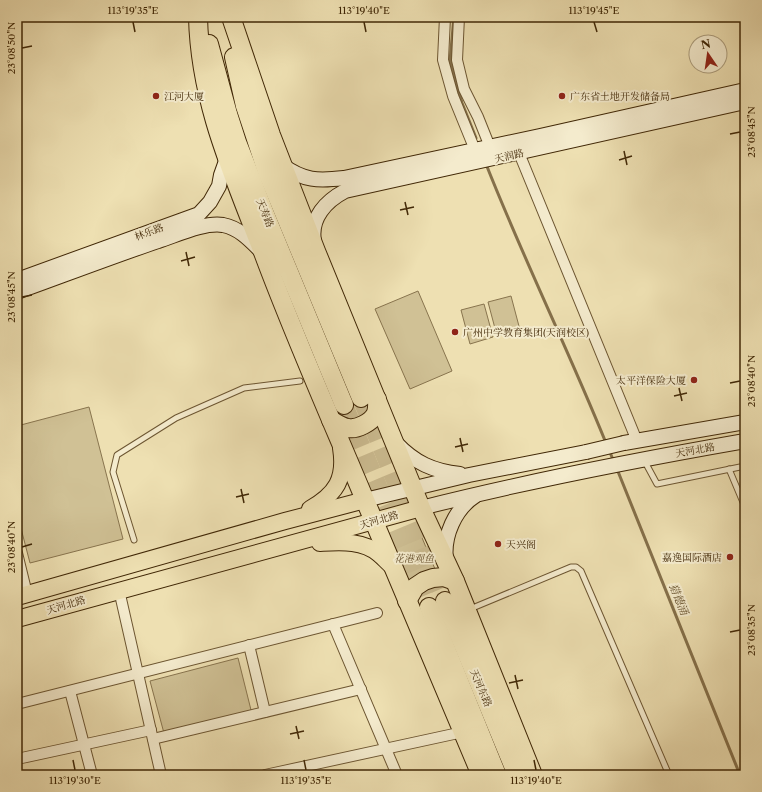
<svg xmlns="http://www.w3.org/2000/svg" width="762" height="792" font-family="'Libre Caslon Text','Noto Serif SC',serif">
	<rect width="100%" height="100%" fill="#eee0b2"/>
	<filter id="stains"><feTurbulence type="fractalNoise" baseFrequency=".005" numOctaves="4"/><feColorMatrix values="0 0 0 0 .2 0 0 0 0 .09 0 0 0 0 .02 0 0 0 .5 -.17"/></filter>
	<radialGradient id="worn" r=".72"><stop offset=".6" stop-color="#630" stop-opacity="0"/><stop offset="1" stop-color="#630" stop-opacity=".3"/></radialGradient>
	<g fill="#d0c195" stroke="#88744e">
		<polygon points="418,291 452,371 410,389 375,309"/>
		<polygon points="511,296 520,330 497,336 488,302"/>
		<polygon points="484,304 493,337 470,344 461,310"/>
		<polygon points="89,407 123,539 30,563 17,513 17,426"/>
		<polygon points="411,526 418,528 435,569 408,583 391,537 394,533"/>
		<polygon points="238,658 252,714 165,737 150,681"/>
	</g>
	<g fill="none" stroke-linecap="round" stroke-linejoin="round">
		<g stroke="#85704a" stroke-width="3">
			<polyline points="454,17 450,61 462,103 476,138"/>
			<path d="M486,164c37,94 82,185 120,279"/>
			<polyline points="609,450 614,462"/>
			<polyline points="617,469 740,775"/>
		</g>
		<g stroke="#cbbb90" stroke-width="18" stroke-dasharray="18 9" stroke-linecap="butt">
			<polyline points="361,398 445,601"/>
			<polyline points="344,405 429,607"/>
		</g>
		<g stroke="#6c5531" stroke-width="7">
			<g id="lane">
				<polyline points="644,460 657,484 745,466"/>
				<polyline points="729,469 745,507"/>
				<polyline points="134,540 113,472 117,455 176,418 244,388 300,381"/>
				<polyline points="470,609 571,567 576,567 581,571 669,775"/>
			</g>
		</g>
		<g stroke="#6c5531" stroke-width="12">
			<g id="street">
				<polyline points="445,17 443,60 453,96 475,150"/>
				<polyline points="459,17 457,60 464,89 478,117 490,147"/>
				<polyline points="519,153 637,441"/>
				<polyline points="17,553 27,594"/>
				<polyline points="119,590 161,775"/>
				<polyline points="333,624 397,775"/>
				<polyline points="249,645 265,712"/>
				<polyline points="70,691 92,775"/>
				<polyline points="17,704 377,613"/>
				<polyline points="153,739 361,689"/>
				<polyline points="17,759 151,730"/>
				<polyline points="265,775 463,732"/>
			</g>
		</g>
		<g stroke="#402706" stroke-width="16">
			<g id="secondary">
				<path d="M282,165c22,16 36,16 62,13l196,-42 205,-46"/>
				<path d="M314,241c-4,-23 12,-40 31,-50l400,-89"/>
				<polyline points="17,280 199,214 210,202 219,186 221,175 226,161 224,153"/>
				<path d="M17,292c47,-17 94,-35 141,-51 19,-6 46,-19 65,-16 16,3 27,15 38,26"/>
				<path d="M396,443c19,20 37,28 64,31"/>
				<polyline points="624,443 745,422"/>
				<polyline points="365,500 469,475 586,452"/>
				<path d="M421,508c107,-27 215,-48 324,-67"/>
				<path d="M446,560c-3,-24 9,-51 29,-64"/>
			</g>
		</g>
		<g stroke="#402706" stroke-width="18">
			<g id="primary">
				<path d="M310,509c26,-15 36,-30 31,-61"/>
				<path d="M320,543c20,-1 43,-3 59,11 5,4 9,9 14,13"/>
				<polyline points="17,597 285,521 365,500"/>
				<polyline points="17,619 421,508"/>
			</g>
		</g>
		<g stroke="#402706" stroke-width="20">
			<g id="highway">
				<path d="M198,17c2,87 36,159 66,238 31,83 67,164 101,245 39,92 77,183 116,275"/>
				<polyline points="231,17 271,135 316,251 421,508 455,581 533,775"/>
				<polyline points="209,44 228,114 237,142 265,214 344,405"/>
				<polyline points="234,57 245,106 267,172 361,398"/>
				<path d="M331,420c5,3 11,7 17,8 9,2 23,-6 27,-13 3,-5 2,-11 2,-16"/>
				<polyline points="407,601 415,587 424,581 433,578 444,577 455,581"/>
				<polyline points="445,601 517,775"/>
				<polyline points="429,607 497,775"/>
			</g>
		</g>
		<use href="#lane" stroke="#f4ebcd" stroke-width="5"/>
		<use href="#street" stroke="#f4ebcd" stroke-width="10"/>
		<use href="#secondary" stroke="#f4ebcd" stroke-width="14"/>
		<use href="#primary" stroke="#eee0b2" stroke-width="16"/>
		<use href="#highway" stroke="#eee0b2" stroke-width="18"/>
		<g stroke="#402706" stroke-width="16" stroke-linecap="butt">
			<polyline id="secondary-bridge" points="586,452 624,443"/>
		</g>
		<use href="#secondary-bridge" stroke="#f4ebcd" stroke-width="14"/>
	</g>
	<path fill="none" stroke="#402706" stroke-width="1.5" d="M133,22l2,10M364,22l2,10M594,22l3,10M22,48l10,-2M730,134l10,-2M624,151l3,14M619,160l13,-4M405,202l3,13M400,210l14,-3M186,252l3,14M181,261l14,-4M22,297l10,-2M730,383l10,-2M679,388l3,13M674,396l13,-3M460,438l3,14M455,447l13,-3M241,489l3,14M236,497l13,-3M22,547l10,-3M730,632l10,-2M515,675l3,14M509,683l14,-3M296,726l3,13M290,734l14,-3M73,760l2,10M304,760l2,10M534,760l2,10"/>
	<g fill="#8f2418" stroke="#f4ebcd" stroke-width="1.5">
		<circle cx="156" cy="96" r="4"/>
		<circle cx="562" cy="96" r="4"/>
		<circle cx="455" cy="332" r="4"/>
		<circle cx="694" cy="380" r="4"/>
		<circle cx="498" cy="544" r="4"/>
		<circle cx="730" cy="557" r="4"/>
	</g>
	<g text-anchor="middle" dominant-baseline="central" stroke-width="4" stroke-linejoin="round" paint-order="stroke">
		<g font-size="10" fill="#402706" stroke="#f4ebcd" text-anchor="start">
			<text x="164" y="96">江河大厦</text>
			<text x="570" y="96">广东省土地开发储备局</text>
			<text x="463" y="332">广州中学教育集团(天润校区)</text>
			<text x="686" y="380" text-anchor="end">太平洋保险大厦</text>
			<text x="506" y="544">天兴阁</text>
			<text x="722" y="557" text-anchor="end">嘉逸国际酒店</text>
		</g>
		<g font-size="10" fill="#402706" stroke="#f4ebcd">
			<text transform="translate(509 156) rotate(-13)">天润路</text>
			<text transform="translate(265 213) rotate(68)">天寿路</text>
			<text transform="translate(149 232) rotate(-20)">林乐路</text>
			<text transform="translate(695 450) rotate(-10)">天河北路</text>
			<text transform="translate(379 520) rotate(-16)">天河北路</text>
			<text transform="translate(66 605) rotate(-16)">天河北路</text>
			<text transform="translate(481 688) rotate(67)">天河东路</text>
		</g>
		<g font-size="10" font-style="italic" fill="#644e2a" stroke="#f4ebcd">
			<text x="414" y="558">花港观鱼</text>
		</g>
		<g font-size="11" font-style="italic" fill="#624c28" stroke="#f4ebcd">
			<text transform="translate(679 599) rotate(68)">猎德涌</text>
		</g>
	</g>
	<rect width="762" height="792" fill="none" stroke="#eee0b2" stroke-width="44"/>
	<g transform="translate(708 54) rotate(347)"><circle r="19" fill="#f4ebcd" stroke="#ac9d7d"/>
	<path d="M0-3L7 15L0 10L-7 15Z" fill="#8f2418"/>
	<text y="-6" font-size="11" font-weight="bold" text-anchor="middle" fill="#402706">N</text>
	</g>
	<rect x="22" y="22" width="718" height="748" fill="none" stroke="#402706" stroke-width="1.5"/>
	<g font-size="10" text-anchor="middle" fill="#402706">
		<text x="133" y="14">113°19'35"E</text>
		<text x="364" y="14">113°19'40"E</text>
		<text x="594" y="14">113°19'45"E</text>
		<text transform="translate(11 48) rotate(-90)" y="4">23°08'50"N</text>
		<text transform="translate(751 132) rotate(-90)" y="4">23°08'45"N</text>
		<text transform="translate(11 297) rotate(-90)" y="4">23°08'45"N</text>
		<text transform="translate(751 381) rotate(-90)" y="4">23°08'40"N</text>
		<text transform="translate(11 547) rotate(-90)" y="4">23°08'40"N</text>
		<text transform="translate(751 630) rotate(-90)" y="4">23°08'35"N</text>
		<text x="75" y="784">113°19'30"E</text>
		<text x="306" y="784">113°19'35"E</text>
		<text x="536" y="784">113°19'40"E</text>
	</g>
	<rect width="100%" height="100%" filter="url(#stains)"/>
	<rect width="100%" height="100%" fill="url(#worn)"/>
</svg>
